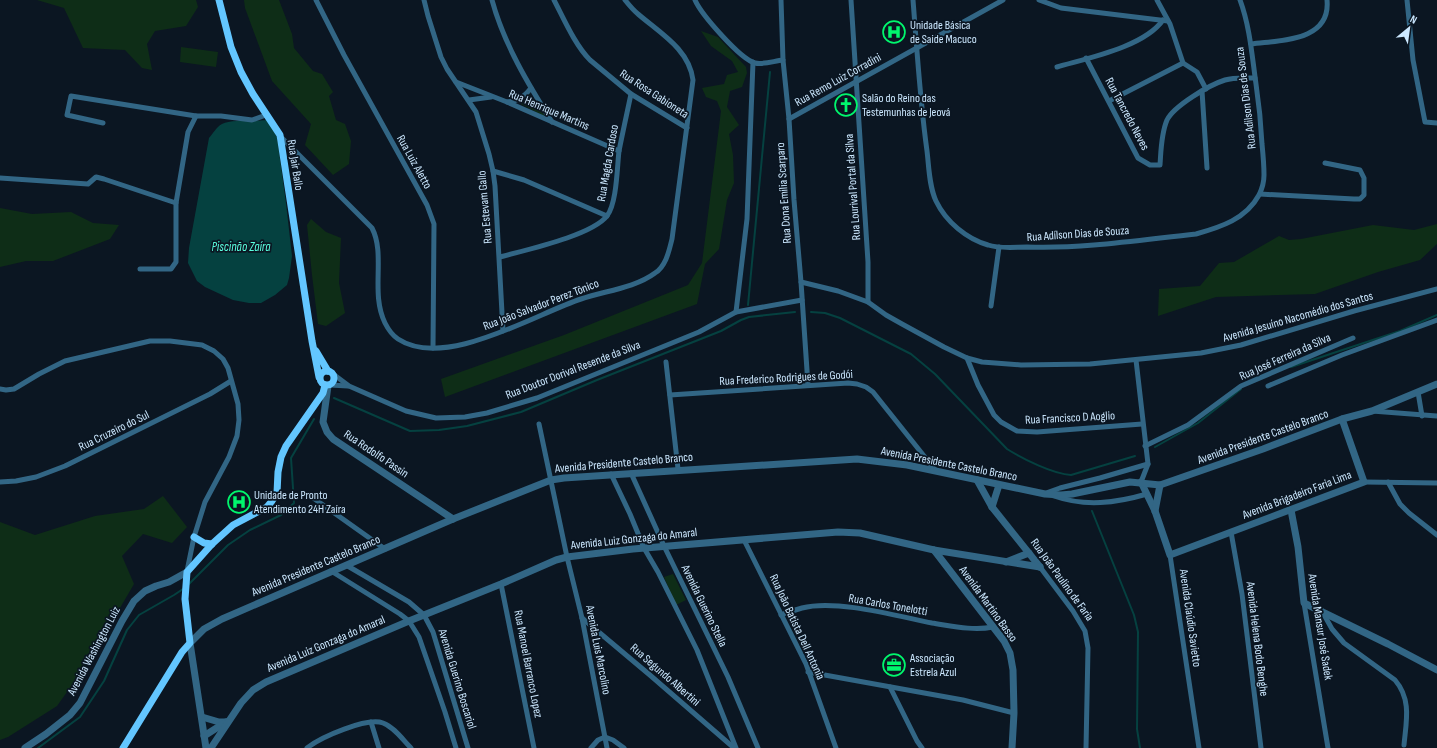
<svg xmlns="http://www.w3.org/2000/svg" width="1437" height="748" font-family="'Sofia Sans Condensed',sans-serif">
	<rect width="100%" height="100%" fill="#0b1622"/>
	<g fill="#0e2d17">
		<polygon points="37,0 196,0 198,7 186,26 155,31 147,44 152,70 142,68 125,50 83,48 64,8"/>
		<polygon points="244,0 279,0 292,34 294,48 313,71 322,74 333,92 329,96 336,120 345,124 351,141 349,164 333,175 305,145 311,124 272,81 245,8"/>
		<polygon points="701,31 718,37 746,67 747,73 742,87 730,91 727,107 739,125 729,134 733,155 734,183 727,200 719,249 705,264 697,304 445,397 441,379 564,335 688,285 702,263 721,111 717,101 706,97 702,88 724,84 727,75 738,72 732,61 711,46"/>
		<polygon points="181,47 218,52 216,67 180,62"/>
		<polygon points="529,94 546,117 521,104"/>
		<polygon points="0,208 32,214 71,212 93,223 119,225 110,239 53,261 26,261 0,267"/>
		<polygon points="311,219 326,232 341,238 339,283 345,313 326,326 318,324 312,275 307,225"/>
		<polygon points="1437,224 1437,244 1420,260 1378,272 1315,294 1216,297 1158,316 1159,289 1200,286 1219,263 1234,262 1279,236 1289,240 1301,239 1373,225 1414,230"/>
		<polygon points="163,496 187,527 172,543 143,534 122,556 134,584 89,661 57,706 8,737 0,740 0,522 35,535 95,516 144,509"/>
		<polygon points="673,574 686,600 676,605 664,577"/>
	</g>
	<path fill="#054140" d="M267,120l10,17 9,66 6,53 -3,22 -2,7 -12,10 -14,8h-12l-16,-3 -28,-13 -8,-6 -9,-18 1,-15 20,-110c4,-4 7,-11 13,-14 9,-5 32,-2 45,-4z"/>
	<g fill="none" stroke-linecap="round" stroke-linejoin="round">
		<g stroke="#054140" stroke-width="2">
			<polyline points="748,305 770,72"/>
			<path d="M811,312l14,1 15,5 71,36 24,20 72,75c16,10 46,25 64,26l64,-19"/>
			<polyline points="1291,367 1400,331 1437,315"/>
			<polyline points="334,398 410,431 439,430 467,426 521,412 597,380 721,331 741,320 749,317 795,312"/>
			<polyline points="1155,447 1198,423 1241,389"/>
			<polyline points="1092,511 1134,615 1138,632 1137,729 1140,748"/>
			<polyline points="188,585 228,545 250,530 281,515 294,503 291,458 314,419"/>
			<polyline points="38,748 80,717 104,681 127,630 139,615 174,595 183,589"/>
		</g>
		<g stroke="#326685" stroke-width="5">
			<polyline points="316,0 344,55 427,205 434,224 433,348"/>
			<polyline points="424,0 428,16 441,57 447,69 476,112 489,154 493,171 495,186 503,331"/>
			<path d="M492,0c12,44 36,84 60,122"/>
			<path d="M554,0c10,19 21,45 36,60l41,34 56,34"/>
			<path d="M695,0c6,14 45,59 60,63 8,2 19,-2 28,-3"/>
			<polyline points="781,0 783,60 789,119 794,200 801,282 808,385"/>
			<polyline points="851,0 868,262 868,302"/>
			<path d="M913,0c4,50 7,101 14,151 2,16 2,35 9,50 10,21 31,38 52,44 12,4 27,2 39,2 57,2 113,-7 169,-13 25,-7 50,-15 63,-39 3,-6 5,-14 5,-20 0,-10 -1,-21 -2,-31 -1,-20 -3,-40 -6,-60 -4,-28 -6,-57 -16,-84"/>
			<polyline points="1039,0 1061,8 1168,21"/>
			<polyline points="1157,0 1170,24 1183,63 1197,72 1206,89"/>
			<polyline points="1407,0 1413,60 1425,122 1437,123"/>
			<path d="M1251,44c28,-4 80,-2 76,-44"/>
			<path d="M1086,58l52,100 12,7h10c1,-14 1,-31 7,-45 7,-14 42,-35 58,-40 9,-3 20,-2 30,-2"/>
			<path d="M1057,67c31,-9 87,-20 106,-47"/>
			<polyline points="456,82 507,102 619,151"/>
			<polyline points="1202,91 1207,168"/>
			<polyline points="469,100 491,97"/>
			<polyline points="1109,101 1183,63"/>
			<path d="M507,102c11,-1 17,-5 24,-14"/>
			<polyline points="789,119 1003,0"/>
			<polyline points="103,123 67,115 71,96 196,116 221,116 252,120 266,115"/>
			<path d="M280,136l92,92c14,27 -2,65 13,95 3,6 7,12 13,16 47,31 137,-25 183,-40 23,-8 54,-11 74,-26 11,-7 14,-22 17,-34l21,-159c-4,-31 -33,-47 -55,-66 -5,-4 -9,-9 -13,-14"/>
			<polyline points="493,171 524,180 607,216"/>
			<polyline points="0,178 88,184 96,177 104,179 176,203"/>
			<polyline points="1260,194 1354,199 1360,199 1364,195 1364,178 1360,170 1325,163"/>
			<path d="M500,257c25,-7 91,-21 107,-41 10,-13 10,-49 12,-65 4,-20 8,-38 12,-57"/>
			<polyline points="140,269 171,269 176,262 176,203 188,132 196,116"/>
			<polyline points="801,282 838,291 868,302 886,315 902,324 944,347 967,358 982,362 1021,365 1090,364 1201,353 1241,345 1354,311 1437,289"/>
			<polyline points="991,306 999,247"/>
			<polyline points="736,312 747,219 753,62"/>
			<polyline points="967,358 978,385 994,415 1001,422 1017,431 1037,432 1142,424"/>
			<polyline points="1136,360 1148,464 1141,482"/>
			<polyline points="666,362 678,469"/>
			<polyline points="333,374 349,386 406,411 436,418 465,417 487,413 537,398 699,332 736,312 802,300"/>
			<polyline points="330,385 348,386"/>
			<polyline points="1268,386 1342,355 1437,320"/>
			<polyline points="0,389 6,390 14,389 39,374 65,361 150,341 170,341 202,345 214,351 223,359 228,368 238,404 239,420 237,436 229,457 205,502 194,537 187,571"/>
			<polyline points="1418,392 1422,416"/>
			<polyline points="670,395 848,383 857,384 866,387 873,392 936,471"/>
			<polyline points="1372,411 1437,416"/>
			<polyline points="539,424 567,557 582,618 607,748"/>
			<polyline points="1145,446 1188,425 1241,386 1353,338"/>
			<polyline points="631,473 664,546 728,677 758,748"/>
			<polyline points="611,474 630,514 644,548 658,572 697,650 736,748"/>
			<polyline points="0,482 16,481 36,477 65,466 210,394 231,381"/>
			<polyline points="1364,482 1437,483"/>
			<polyline points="1388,482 1400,504 1409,513 1437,535"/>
			<polyline points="1046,493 1060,488 1100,478 1148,464"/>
			<polyline points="309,495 385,549"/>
			<path d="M1054,496c31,11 62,7 93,-2"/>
			<polyline points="1231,532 1242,594 1261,748"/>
			<polyline points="744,540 806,664 836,748"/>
			<polyline points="1170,555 1199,748"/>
			<polyline points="346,565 409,602 424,615 433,632 468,748"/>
			<polyline points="1040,567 1073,611 1085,631 1088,648 1086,748"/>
			<polyline points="331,571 400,614 409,621 419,637 445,712 456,748"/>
			<polyline points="501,584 534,748"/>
			<polyline points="1304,603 1328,748"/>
			<path d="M1322,611l10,18 12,14 51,37c17,20 11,42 9,65"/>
			<path d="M781,615c7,-3 14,-5 21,-7 34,-9 95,8 130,15 20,3 41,8 61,4"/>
			<polyline points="582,618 651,676 734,748"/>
			<polyline points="808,672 963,700 1014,713"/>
			<polyline points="890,687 917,741 922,748"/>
			<polyline points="371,722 379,748"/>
			<path d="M307,748c14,-11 60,-31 76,-25 11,4 20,17 28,25"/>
			<polyline points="591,748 598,740 605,737 613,740 624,748"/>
		</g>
		<g stroke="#326685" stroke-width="7">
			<polyline points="328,386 323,422 327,432 333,439 453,519"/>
			<polyline points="977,480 992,507 1040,567"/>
			<polyline points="1141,482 1155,511 1170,555 1364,482 1342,419"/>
			<polyline points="992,507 999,485"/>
			<polyline points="1291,510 1298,547 1304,603 1388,644 1437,670"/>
			<polyline points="1155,511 1160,485"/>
			<polyline points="934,550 1004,641 1010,653 1013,670 1014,713 1012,748"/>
			<polyline points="1006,562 1029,553"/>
			<polyline points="202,717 219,722 227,722"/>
			<polyline points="204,736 226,722"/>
			<polyline points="25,748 46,734 70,715 80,703 122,621 134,601 145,591 156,586 169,582 187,572"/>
			<polyline points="206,748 190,643 204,629 222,619 453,519 551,480 564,478 857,459 907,465 1045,494 1061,495 1072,494 1130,482 1160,485 1263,449 1342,419 1372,411 1437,384"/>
			<polyline points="211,748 241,703 253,690 266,682 409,621 501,584 556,560 567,557 633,549 838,532 860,533 934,550 1040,567"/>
		</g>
		<g stroke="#63c6ff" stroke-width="7">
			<polyline points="219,0 231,47 241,72 253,94 280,135 312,341 319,377"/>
			<polyline points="316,351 328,371"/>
			<circle cx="327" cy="378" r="7"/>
			<polyline points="194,537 204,543 212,544"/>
			<polyline points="123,748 182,652 190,643 185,599 187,572 212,544 233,525 267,507 272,501 277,493 278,472 281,457 286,446 323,393 325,385"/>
		</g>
	</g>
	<defs>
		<g id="hospital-ring" transform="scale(1.15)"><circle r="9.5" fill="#0b1622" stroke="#00f76d" stroke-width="1.5"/><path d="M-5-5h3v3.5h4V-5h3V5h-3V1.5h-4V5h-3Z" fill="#00f76d"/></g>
		<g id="church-ring" transform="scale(1.15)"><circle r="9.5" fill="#0b1622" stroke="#00f76d" stroke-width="1.5"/><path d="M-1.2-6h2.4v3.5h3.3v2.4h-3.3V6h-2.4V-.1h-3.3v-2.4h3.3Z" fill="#00f76d"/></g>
		<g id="office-ring" transform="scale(1.15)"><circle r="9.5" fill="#0b1622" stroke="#00f76d" stroke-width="1.5"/><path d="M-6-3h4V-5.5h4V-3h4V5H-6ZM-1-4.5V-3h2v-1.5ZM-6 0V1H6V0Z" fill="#00f76d"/></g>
	</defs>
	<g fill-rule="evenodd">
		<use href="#hospital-ring" x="894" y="32"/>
		<use href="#church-ring" x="846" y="105"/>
		<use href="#hospital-ring" x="239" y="502"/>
		<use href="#office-ring" x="894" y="665"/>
	</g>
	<g text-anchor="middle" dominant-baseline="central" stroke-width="3.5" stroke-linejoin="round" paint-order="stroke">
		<g font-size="12" fill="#cce8ff" stroke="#0b1622" text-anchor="start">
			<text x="910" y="25">Unidade Básica<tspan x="910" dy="14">de Saide Macuco</tspan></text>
			<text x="862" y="98">Salão do Reino das<tspan x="862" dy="14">Testemunhas de Jeová</tspan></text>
			<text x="254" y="495">Unidade de Pronto<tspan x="254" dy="14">Atendimento 24H Zaíra</tspan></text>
			<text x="910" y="658">Associação<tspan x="910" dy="14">Estrela Azul</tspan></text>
		</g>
		<g font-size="12" fill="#cce8ff" stroke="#0b1622">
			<text transform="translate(838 80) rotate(-29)">Rua Remo Luiz Corradini</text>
			<text transform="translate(654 94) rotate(33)">Rua Rosa Gabioneta</text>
			<text transform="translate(1246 98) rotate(-97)">Rua Adilson Dias de Souza</text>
			<text transform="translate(549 110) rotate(23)">Rua Henrique Martins</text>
			<text transform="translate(1127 114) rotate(62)">Rua Tancredo Neves</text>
			<text transform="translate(414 162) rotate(61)">Rua Luiz Aletto</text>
			<text transform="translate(608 163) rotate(-80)">Rua Magda Cardoso</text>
			<text transform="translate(295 165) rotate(81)">Rua Jair Ballo</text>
			<text transform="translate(853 187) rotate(-94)">Rua Lourival Portal da Silva</text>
			<text transform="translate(784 193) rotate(-94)">Rua Dona Emília Scarparo</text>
			<text transform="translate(485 207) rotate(-95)">Rua Estevam Gallo</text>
			<text transform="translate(1078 234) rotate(-4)">Rua Adílson Dias de Souza</text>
			<text transform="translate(541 305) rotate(-21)">Rua João Salvador Perez Tônico</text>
			<text transform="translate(1298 317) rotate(-16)">Avenida Jesuíno Nacomédio dos Santos</text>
			<text transform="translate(1285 357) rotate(-24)">Rua José Ferreira da Silva</text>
			<text transform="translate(573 370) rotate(-21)">Rua Doutor Dorival Resende da Silva</text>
			<text transform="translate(786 378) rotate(-3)">Rua Frederico Rodrigues de Godói</text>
			<text transform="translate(1070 418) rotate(-3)">Rua Francisco D Aoglio</text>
			<text transform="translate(114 431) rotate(-26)">Rua Cruzeiro do Sul</text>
			<text transform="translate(1263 437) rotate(-20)">Avenida Presidente Castelo Branco</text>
			<text transform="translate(376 454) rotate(34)">Rua Rodolfo Passin</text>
			<text transform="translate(624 463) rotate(-5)">Avenida Presidente Castelo Branco</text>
			<text transform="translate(949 464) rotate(11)">Avenida Presidente Castelo Branco</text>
			<text transform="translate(1297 495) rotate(-21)">Avenida Brigadeiro Faria Lima</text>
			<text transform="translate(634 539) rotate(-6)">Avenida Luiz Gonzaga do Amaral</text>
			<text transform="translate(316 566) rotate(-23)">Avenida Presidente Castelo Branco</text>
			<text transform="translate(1062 580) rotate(54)">Rua João Paulino de Faria</text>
			<text transform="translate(988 604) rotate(54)">Avenida Martino Basso</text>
			<text transform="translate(888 605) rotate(10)">Rua Carlos Tonelotti</text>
			<text transform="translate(704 606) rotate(64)">Avenida Guerino Stella</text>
			<text transform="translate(1190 618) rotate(82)">Avenida Claúdio Savietto</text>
			<text transform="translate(797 627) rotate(65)">Rua João Batista Dell Antonia</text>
			<text transform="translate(1320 627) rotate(81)">Avenida Mansur José Sadek</text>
			<text transform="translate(1257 639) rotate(83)">Avenida Helena Bodo Benghe</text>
			<text transform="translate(326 644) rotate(-23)">Avenida Luiz Gonzaga do Amaral</text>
			<text transform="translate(598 650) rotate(79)">Avenida Luis Marcolino</text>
			<text transform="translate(94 651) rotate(-62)">Avenida Washington Luiz</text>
			<text transform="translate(528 664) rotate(79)">Rua Manoel Barranco Lopez</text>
			<text transform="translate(665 675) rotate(41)">Rua Segundo Albertini</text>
			<text transform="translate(457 679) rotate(73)">Avenida Guerino Boscariol</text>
		</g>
		<g font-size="13" font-style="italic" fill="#5affdf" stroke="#0b1622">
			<text x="241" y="247">Piscinão Zaíra</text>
		</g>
	</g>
	<g transform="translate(1409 28) rotate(29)" stroke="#0b1622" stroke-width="3" paint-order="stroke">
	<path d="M0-3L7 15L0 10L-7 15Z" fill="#cce8ff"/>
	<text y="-6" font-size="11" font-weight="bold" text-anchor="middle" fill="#cce8ff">N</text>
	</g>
</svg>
